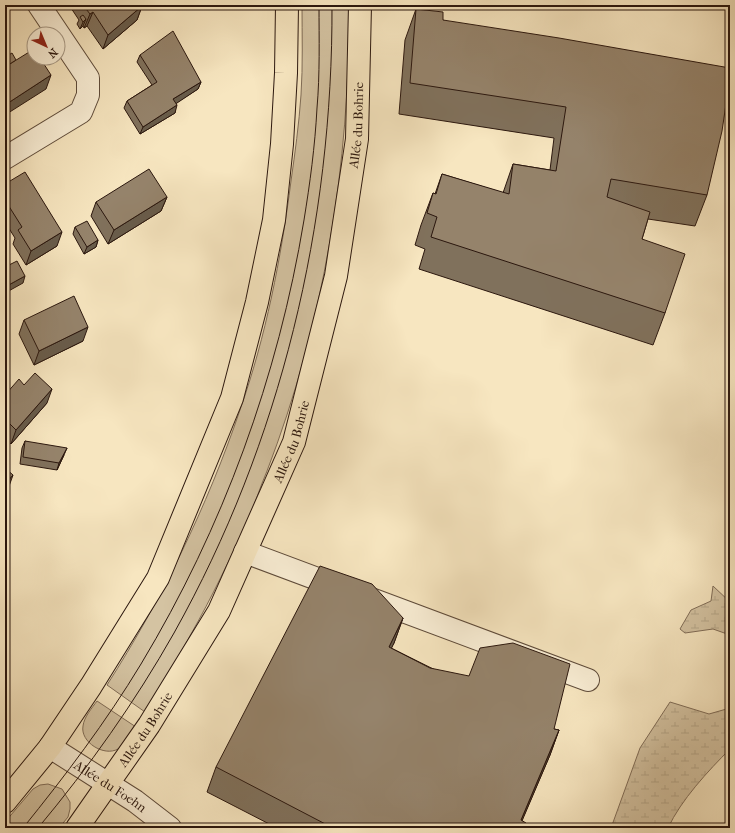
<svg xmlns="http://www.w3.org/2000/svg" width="735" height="833" font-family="'IM FELL French Canon',serif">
	<defs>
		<pattern id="wetland-marsh" width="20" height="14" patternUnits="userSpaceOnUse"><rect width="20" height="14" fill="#d4c3a2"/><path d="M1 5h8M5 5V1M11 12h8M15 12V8" fill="none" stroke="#b6a78a"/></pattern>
	</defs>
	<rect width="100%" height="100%" fill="#f7e6c0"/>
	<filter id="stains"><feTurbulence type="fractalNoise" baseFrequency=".005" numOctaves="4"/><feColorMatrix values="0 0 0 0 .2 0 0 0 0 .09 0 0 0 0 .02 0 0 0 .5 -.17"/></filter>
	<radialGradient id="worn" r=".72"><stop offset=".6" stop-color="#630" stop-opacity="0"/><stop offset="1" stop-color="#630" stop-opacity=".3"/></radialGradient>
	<g fill="#d4c3a2" stroke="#806d58">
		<path d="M302,5h47c1,159 -25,318 -82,466 -7,16 -12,33 -19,49 -18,39 -36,77 -57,114 -14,27 -30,52 -46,78l-38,-27c55,-86 100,-178 133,-275 26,-74 41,-151 51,-229 4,-28 8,-57 10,-86 2,-30 1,-60 1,-90z"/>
		<path d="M97,701l39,26c-5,7 -10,17 -18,22 -14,8 -38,-7 -35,-23 1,-9 9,-18 14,-25z"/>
		<polygon points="48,784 62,789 70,802 70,809 68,817 59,828 5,828 5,822 33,789 40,785"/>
	</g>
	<g fill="url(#wetland-marsh)" stroke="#806d58">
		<polygon points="713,586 730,602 730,635 713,629 685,633 680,629 691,610 711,601"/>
		<path d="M670,702l39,12 21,-6v41c-22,22 -49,51 -62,79h-57l29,-80z"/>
	</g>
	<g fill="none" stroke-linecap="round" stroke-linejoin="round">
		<g stroke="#5e4b3a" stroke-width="24">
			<g id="minor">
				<polyline points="5,158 81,112 88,95 88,78 39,5"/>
				<polyline points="245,552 588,680"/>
				<path id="s1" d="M50,747l85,54 35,27"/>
			</g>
		</g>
		<g stroke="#2b170e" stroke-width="24">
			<g id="major">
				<polyline points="5,802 50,747 91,686 158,578 232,398 257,302 274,220 282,144 286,73 287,5"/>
				<path id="s2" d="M77,828l72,-103 70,-114 75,-169 42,-166 21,-137 3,-134"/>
			</g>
		</g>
		<use href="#minor" stroke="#faefd6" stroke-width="22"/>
		<use href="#major" stroke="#f7e6c0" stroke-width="22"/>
		<g stroke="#2b170e" stroke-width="1">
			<path d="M23,828c42,-52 83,-106 118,-164 82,-136 137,-287 163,-444 6,-37 11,-74 13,-112 3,-34 2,-69 2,-103"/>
			<path d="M38,828c51,-61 97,-126 136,-195 107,-191 159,-409 158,-628"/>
		</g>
	</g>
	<g fill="#80715c" stroke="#2b170e">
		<polygon points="69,5 142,5 142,6 137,20 103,49 87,26 84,28 83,26 80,29 77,24 79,20"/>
		<polygon points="416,9 443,20 707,195 695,226 648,219 642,239 665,313 653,345 419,269 425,249 415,245 421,225 433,193 435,194 442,174 503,193 513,164 550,170 554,138 399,114 405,40"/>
		<polygon points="140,55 201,82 198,89 176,103 175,113 140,134 124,108 127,101 152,85 137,62"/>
		<polygon points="5,184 57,246 26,265 13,244 15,238 5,222"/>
		<polygon points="167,197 161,211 108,244 91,216 96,202"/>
		<polygon points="75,227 98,240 96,247 84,254 73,234"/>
		<polygon points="24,320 83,341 34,365 19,334"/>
		<polygon points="24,385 47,403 11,444 5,438 5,395"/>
		<polygon points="25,441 64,455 57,470 20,464 22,448"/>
		<polygon points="403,618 394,643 391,648 554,729 559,730 550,755 522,820 524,828 277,828 207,792 216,767"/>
	</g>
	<g fill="#685c4b" stroke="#2b170e">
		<polygon points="142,6 137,20 103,49 108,35"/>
		<polygon points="93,12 87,26 84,28 90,14"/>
		<polygon points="86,19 83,26 80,29 83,22"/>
		<polygon points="51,75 46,89 5,115 5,105"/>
		<polygon points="201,82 198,89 171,107 173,99"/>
		<polygon points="177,105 175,113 140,134 143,127"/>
		<polygon points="167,197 161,211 108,244 114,230"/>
		<polygon points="62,232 57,246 26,265 31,251"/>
		<polygon points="98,240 96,247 84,254 87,247"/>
		<polygon points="25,276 23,283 5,293 5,287"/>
		<polygon points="88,327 83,341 34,365 39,351"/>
		<polygon points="52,389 47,403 11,444 16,430"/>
		<polygon points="67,448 64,455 57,470 59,463"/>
		<polygon points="13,475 8,489 5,492 5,484"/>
		<polygon points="403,618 394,643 380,672 389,647"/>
		<polygon points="559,730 550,755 519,828 521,820"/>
	</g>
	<g fill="#95836b" stroke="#2b170e">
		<polygon points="83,5 142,5 142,6 108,35 93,12 90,14"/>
		<polygon points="416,9 443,12 443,20 559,38 730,68 730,77 722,131 707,195 611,179 607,197 650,212 642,239 685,254 665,313 431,237 437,217 427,213 433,193 436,194 442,174 509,194 513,164 556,171 566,107 410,83"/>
		<polygon points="83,15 86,19 83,22 80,17"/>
		<polygon points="173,31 201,82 173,99 177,105 143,127 127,101 157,82 140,55"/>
		<polygon points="34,49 34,58 40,58 51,75 5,105 5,67"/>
		<polygon points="12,53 16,60 5,67 5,57"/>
		<polygon points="149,169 167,197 114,230 96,202"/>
		<polygon points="25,172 62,232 31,251 18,230 22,227 5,200 5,184"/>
		<polygon points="87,221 98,240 87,247 75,227"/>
		<polygon points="17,261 25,276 5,287 5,267"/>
		<polygon points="74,296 88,327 39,351 24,320"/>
		<polygon points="35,373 52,389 16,430 5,419 5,395 19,379 24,385"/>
		<polygon points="25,441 67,448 59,463 23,457"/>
		<polygon points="5,468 13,475 5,484"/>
		<polygon points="320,566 372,584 403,618 389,647 430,668 469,676 480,648 513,643 570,664 554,729 559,730 521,820 526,823 523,828 333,828 216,767"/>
	</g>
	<g text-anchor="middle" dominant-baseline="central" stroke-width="4" stroke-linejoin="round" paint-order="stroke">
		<g font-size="13" fill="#2b170e" stroke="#faefd6">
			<text stroke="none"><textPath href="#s2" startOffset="768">Allée du Bohrie</textPath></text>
			<text stroke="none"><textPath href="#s2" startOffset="444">Allée du Bohrie</textPath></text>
			<text stroke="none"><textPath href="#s2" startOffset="120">Allée du Bohrie</textPath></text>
			<text stroke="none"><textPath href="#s1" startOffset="72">Allée du Foehn</textPath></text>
		</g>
	</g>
	<rect width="735" height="833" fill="none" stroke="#f7e6c0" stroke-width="20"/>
	<rect x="6" y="6" width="723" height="821" fill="none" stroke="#2b170e" stroke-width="2"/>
	<rect x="10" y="10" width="715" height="813" fill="none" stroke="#2b170e"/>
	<g transform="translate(46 46) rotate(136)"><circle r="19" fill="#faefd6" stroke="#a79986"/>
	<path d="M0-3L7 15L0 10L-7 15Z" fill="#8f2418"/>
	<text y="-6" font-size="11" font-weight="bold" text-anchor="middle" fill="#2b170e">N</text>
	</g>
	<rect width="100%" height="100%" filter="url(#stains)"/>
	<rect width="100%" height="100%" fill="url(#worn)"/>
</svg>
